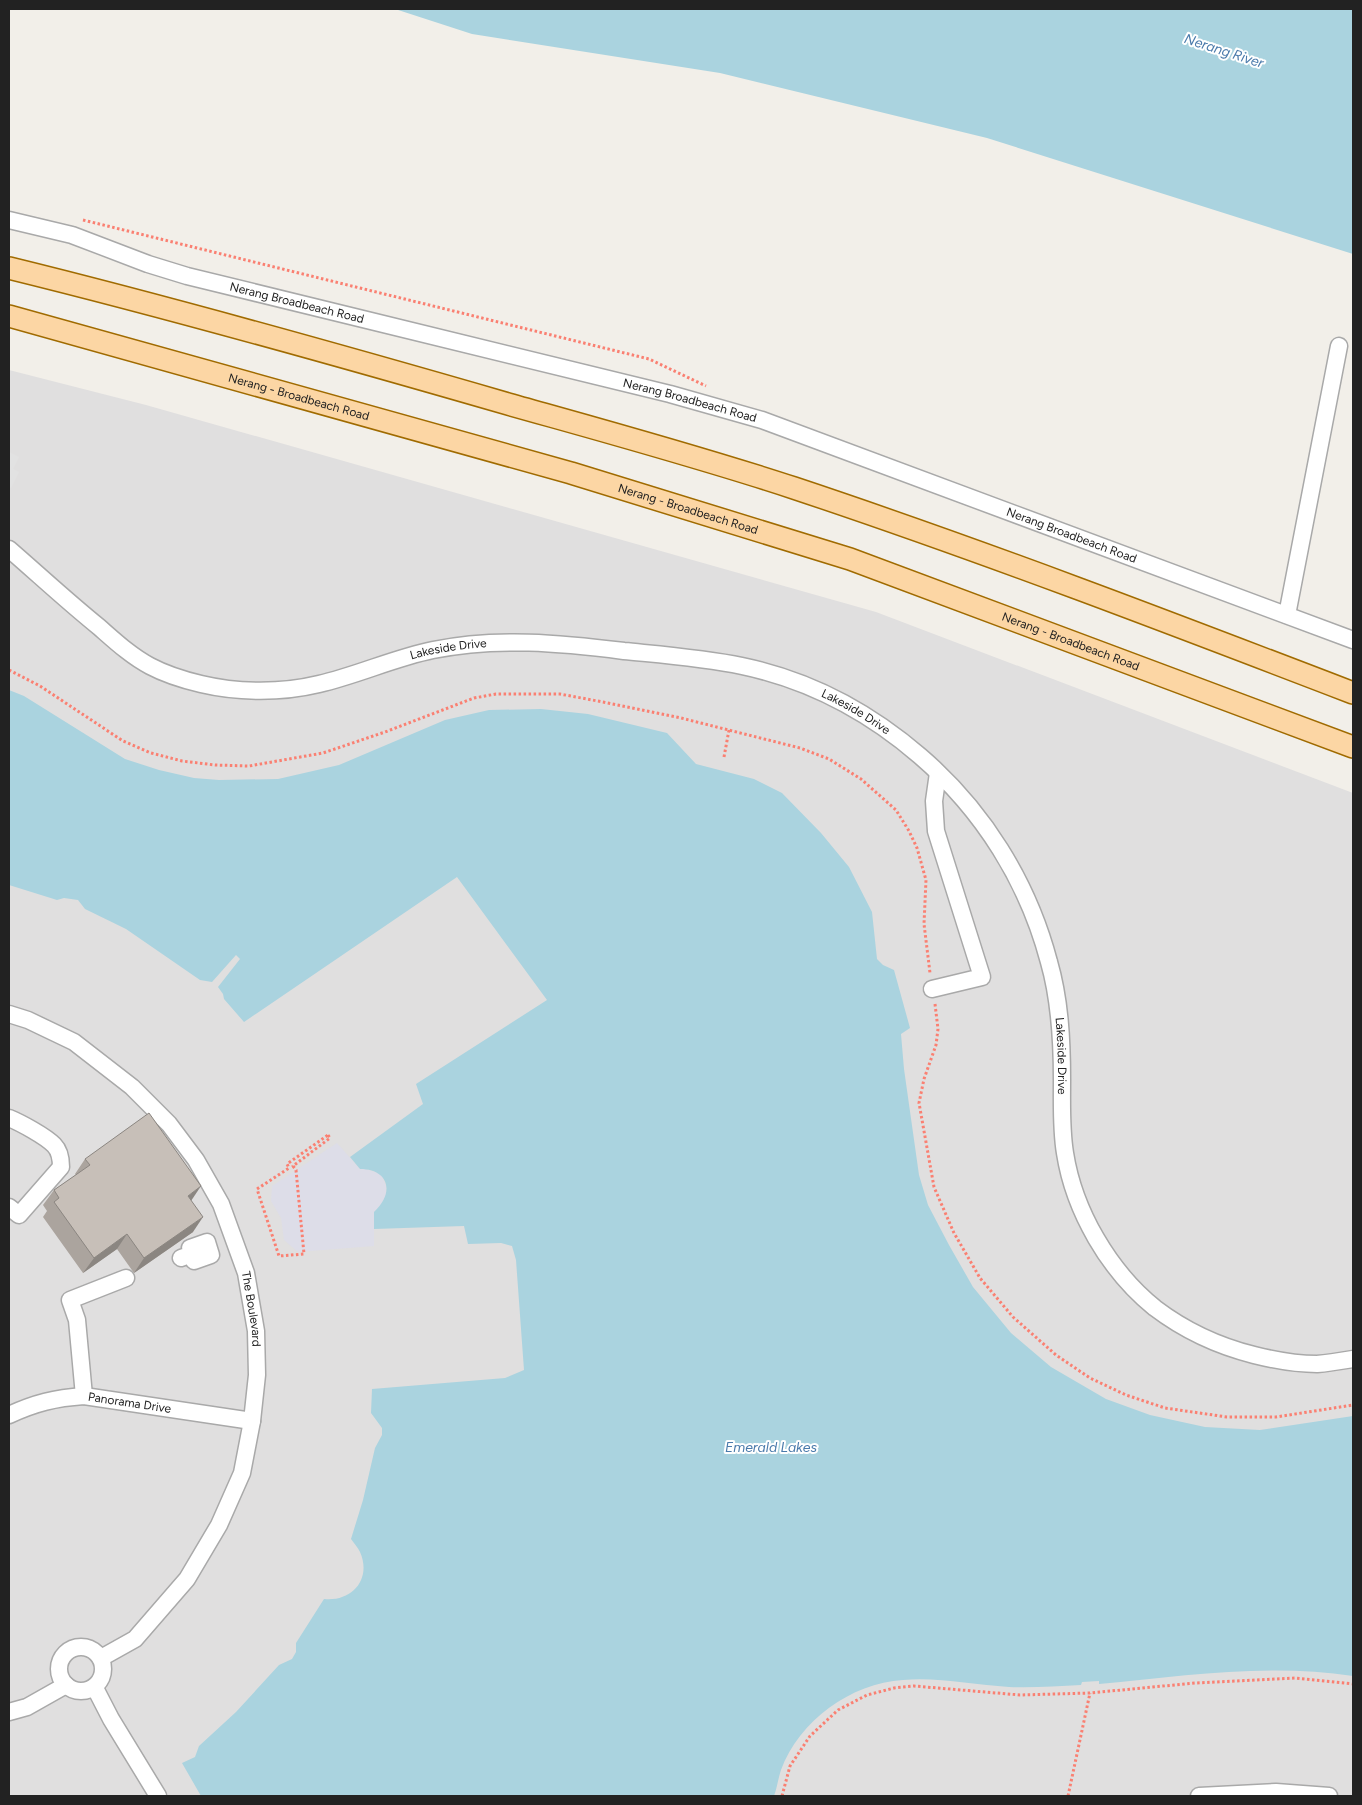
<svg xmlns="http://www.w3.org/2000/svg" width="1362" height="1805" font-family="Figtree,sans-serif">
	<rect width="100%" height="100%" fill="#f2efe9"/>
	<polygon fill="#e0dfdf" points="9,370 146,405 876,612 1353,793 1353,1796 9,1796"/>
	<polygon fill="#e2e2e2" points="9,452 19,457 13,469 19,472 11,488 9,487"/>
	<polygon fill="#dddde8" points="337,1143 360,1169 366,1169 378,1173 382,1176 386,1186 386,1198 382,1205 374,1212 374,1246 298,1252 284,1240 281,1218 271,1201 272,1186"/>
	<g fill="#aad3df">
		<polygon points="395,9 1353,9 1353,254 987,138 720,73 472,34"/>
		<path d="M9,690l15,6 101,63 34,11 35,8 25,2 59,-1 61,-14 106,-45 44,-10 52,-1 47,5 79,19 29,31 58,15 28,14 39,40 28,34 23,45 5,47 6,6 11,5 16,58 -9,6 3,35 15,106 9,30 21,40 24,42 38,46 40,34 55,32 44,16 55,12 55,3 93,-14v260c-84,-13 -170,0 -254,8v-3l-17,1 -1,3c-23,1 -48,3 -72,2 -35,-2 -71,-10 -106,-7 -52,3 -104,41 -122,90 -3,9 -4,18 -7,26h-573l-19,-33 13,-6 4,-11 37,-34 43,-47 13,-6 4,-7v-9l28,-44c28,3 48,-20 36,-47 -2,-4 -6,-9 -9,-13l12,-39 12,-52 7,-13v-7l-11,-15 1,-24 133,-11 19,-8 -8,-110 -4,-14 -11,-3 -33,1 -4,-18 -90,3v-17c21,-19 15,-43 -14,-43l-10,-12 73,-53 -7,-20 131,-84 -90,-123 -213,145 -20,-23 -1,-5 -5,-7 22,-28 -4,-4 -24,27 -12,-2 -74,-51 -41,-20 -7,-9 -14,-2 -7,2 -48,-15z"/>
	</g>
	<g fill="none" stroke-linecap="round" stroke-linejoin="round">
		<g stroke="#a9a9a9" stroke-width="19">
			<g id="minor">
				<path id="s1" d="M9,220l63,15 76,29 39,12 483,118 92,26 591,220"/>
				<path id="s2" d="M9,549c30,26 59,53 90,78 16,14 32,29 51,39 15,8 34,14 51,18 38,9 81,9 118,0 39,-9 75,-26 114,-34 64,-13 128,-7 191,1 40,4 80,7 118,15 67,14 127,46 178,90 63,54 108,126 129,206 11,38 13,78 13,118 0,24 -1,49 3,73 9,58 44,118 90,155 29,22 63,38 99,47 20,5 42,9 63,9 12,-1 24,-3 36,-5"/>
				<polyline points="1287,615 1339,346"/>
				<polyline points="932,989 982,977 936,831 934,801 938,773"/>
				<path id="s3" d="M9,1014l19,6 46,22 58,45 37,37 27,36 25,44 25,69 10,58 1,44 -5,46 -10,52 -23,52 -32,54 -52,60 -34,19"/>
				<path d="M9,1118c12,5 36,18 45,27 6,6 7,14 7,22l-42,48 -10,-8"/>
				<polyline points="181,1258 192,1254 190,1248 207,1242 211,1255 194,1261 192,1254"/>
				<polyline points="84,1396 77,1320 70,1300 126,1278"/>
				<path id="s4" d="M9,1415c26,-12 46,-17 75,-19l168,25"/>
				<circle cx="81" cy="1669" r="22"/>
				<polyline points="95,1688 111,1719 158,1796"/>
				<polyline points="9,1712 27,1707 66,1685"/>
				<polyline points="1199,1796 1276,1792 1329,1796"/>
			</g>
		</g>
		<g stroke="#a06b00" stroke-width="24">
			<g id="major">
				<path d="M9,268c167,41 333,88 499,136 96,27 192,53 286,84 189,63 374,134 559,205"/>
				<path id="s5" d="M9,316l562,157 279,86 503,188"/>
			</g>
		</g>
		<g stroke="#fa8072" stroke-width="3" stroke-dasharray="2.5 2.5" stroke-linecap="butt">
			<polyline points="83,220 649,359 706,386"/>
			<polyline points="9,670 40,686 123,741 151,753 182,761 215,765 249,766 323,753 385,732 474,698 496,694 560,694 603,702 681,718 800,748 829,759 861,779 896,810 909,831 917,848 926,880 924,924 930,973"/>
			<polyline points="724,757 729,730"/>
			<polyline points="935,1004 938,1029 936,1045 924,1079 919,1103 934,1187 954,1233 980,1278 1013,1317 1056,1355 1090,1378 1126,1395 1165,1408 1227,1417 1276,1417 1353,1405"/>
			<polygon points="328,1135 330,1138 293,1166 296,1170 304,1254 279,1256 257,1189 289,1168 287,1164"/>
			<polyline points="782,1796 790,1766 810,1736 838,1710 867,1695 894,1688 914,1686 1020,1695 1090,1693 1195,1683 1295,1678 1353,1684"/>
			<polyline points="1068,1796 1090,1693"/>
		</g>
		<use href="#minor" stroke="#fff" stroke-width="16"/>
		<use href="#major" stroke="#fcd6a4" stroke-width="21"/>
	</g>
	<polygon fill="#aba49e" points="85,1159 191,1200 193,1232 134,1273 117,1249 83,1273 43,1217 47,1211 43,1205 54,1190 76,1175 75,1174"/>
	<g fill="#8b8681">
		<polygon points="201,1186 191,1201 188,1196"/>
		<polygon points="203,1217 193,1232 134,1273 144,1258"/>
		<polygon points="127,1234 117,1249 83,1273 94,1258"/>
	</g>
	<polygon fill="#c7bfb8" stroke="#8b8681" points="149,1113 201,1186 188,1196 203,1217 144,1258 127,1234 94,1258 54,1202 59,1198 54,1190 90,1165 85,1159"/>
	<g text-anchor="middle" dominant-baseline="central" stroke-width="4" stroke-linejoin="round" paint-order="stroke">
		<g font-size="12" fill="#222" stroke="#fff">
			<text stroke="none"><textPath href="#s1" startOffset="300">Nerang Broadbeach Road</textPath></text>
			<text stroke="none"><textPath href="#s5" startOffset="301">Nerang - Broadbeach Road</textPath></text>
			<text stroke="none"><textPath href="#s1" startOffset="705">Nerang Broadbeach Road</textPath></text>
			<text stroke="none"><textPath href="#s5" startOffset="706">Nerang - Broadbeach Road</textPath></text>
			<text stroke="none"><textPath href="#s1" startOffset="1110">Nerang Broadbeach Road</textPath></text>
			<text stroke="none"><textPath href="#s5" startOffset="1111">Nerang - Broadbeach Road</textPath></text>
			<text stroke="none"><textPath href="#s2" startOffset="491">Lakeside Drive</textPath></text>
			<text stroke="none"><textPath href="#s2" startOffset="910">Lakeside Drive</textPath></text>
			<text stroke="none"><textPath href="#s2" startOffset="1330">Lakeside Drive</textPath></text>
			<text stroke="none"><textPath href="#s3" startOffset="402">The Boulevard</textPath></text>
			<text stroke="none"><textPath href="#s4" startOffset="124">Panorama Drive</textPath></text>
		</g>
		<g font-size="14" font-style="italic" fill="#4a7aab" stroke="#fff">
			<text transform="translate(1224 51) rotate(18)">Nerang River</text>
			<text x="771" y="1447">Emerald Lakes</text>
		</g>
	</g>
	<rect width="1362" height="1805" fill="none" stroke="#222222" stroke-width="20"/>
</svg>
